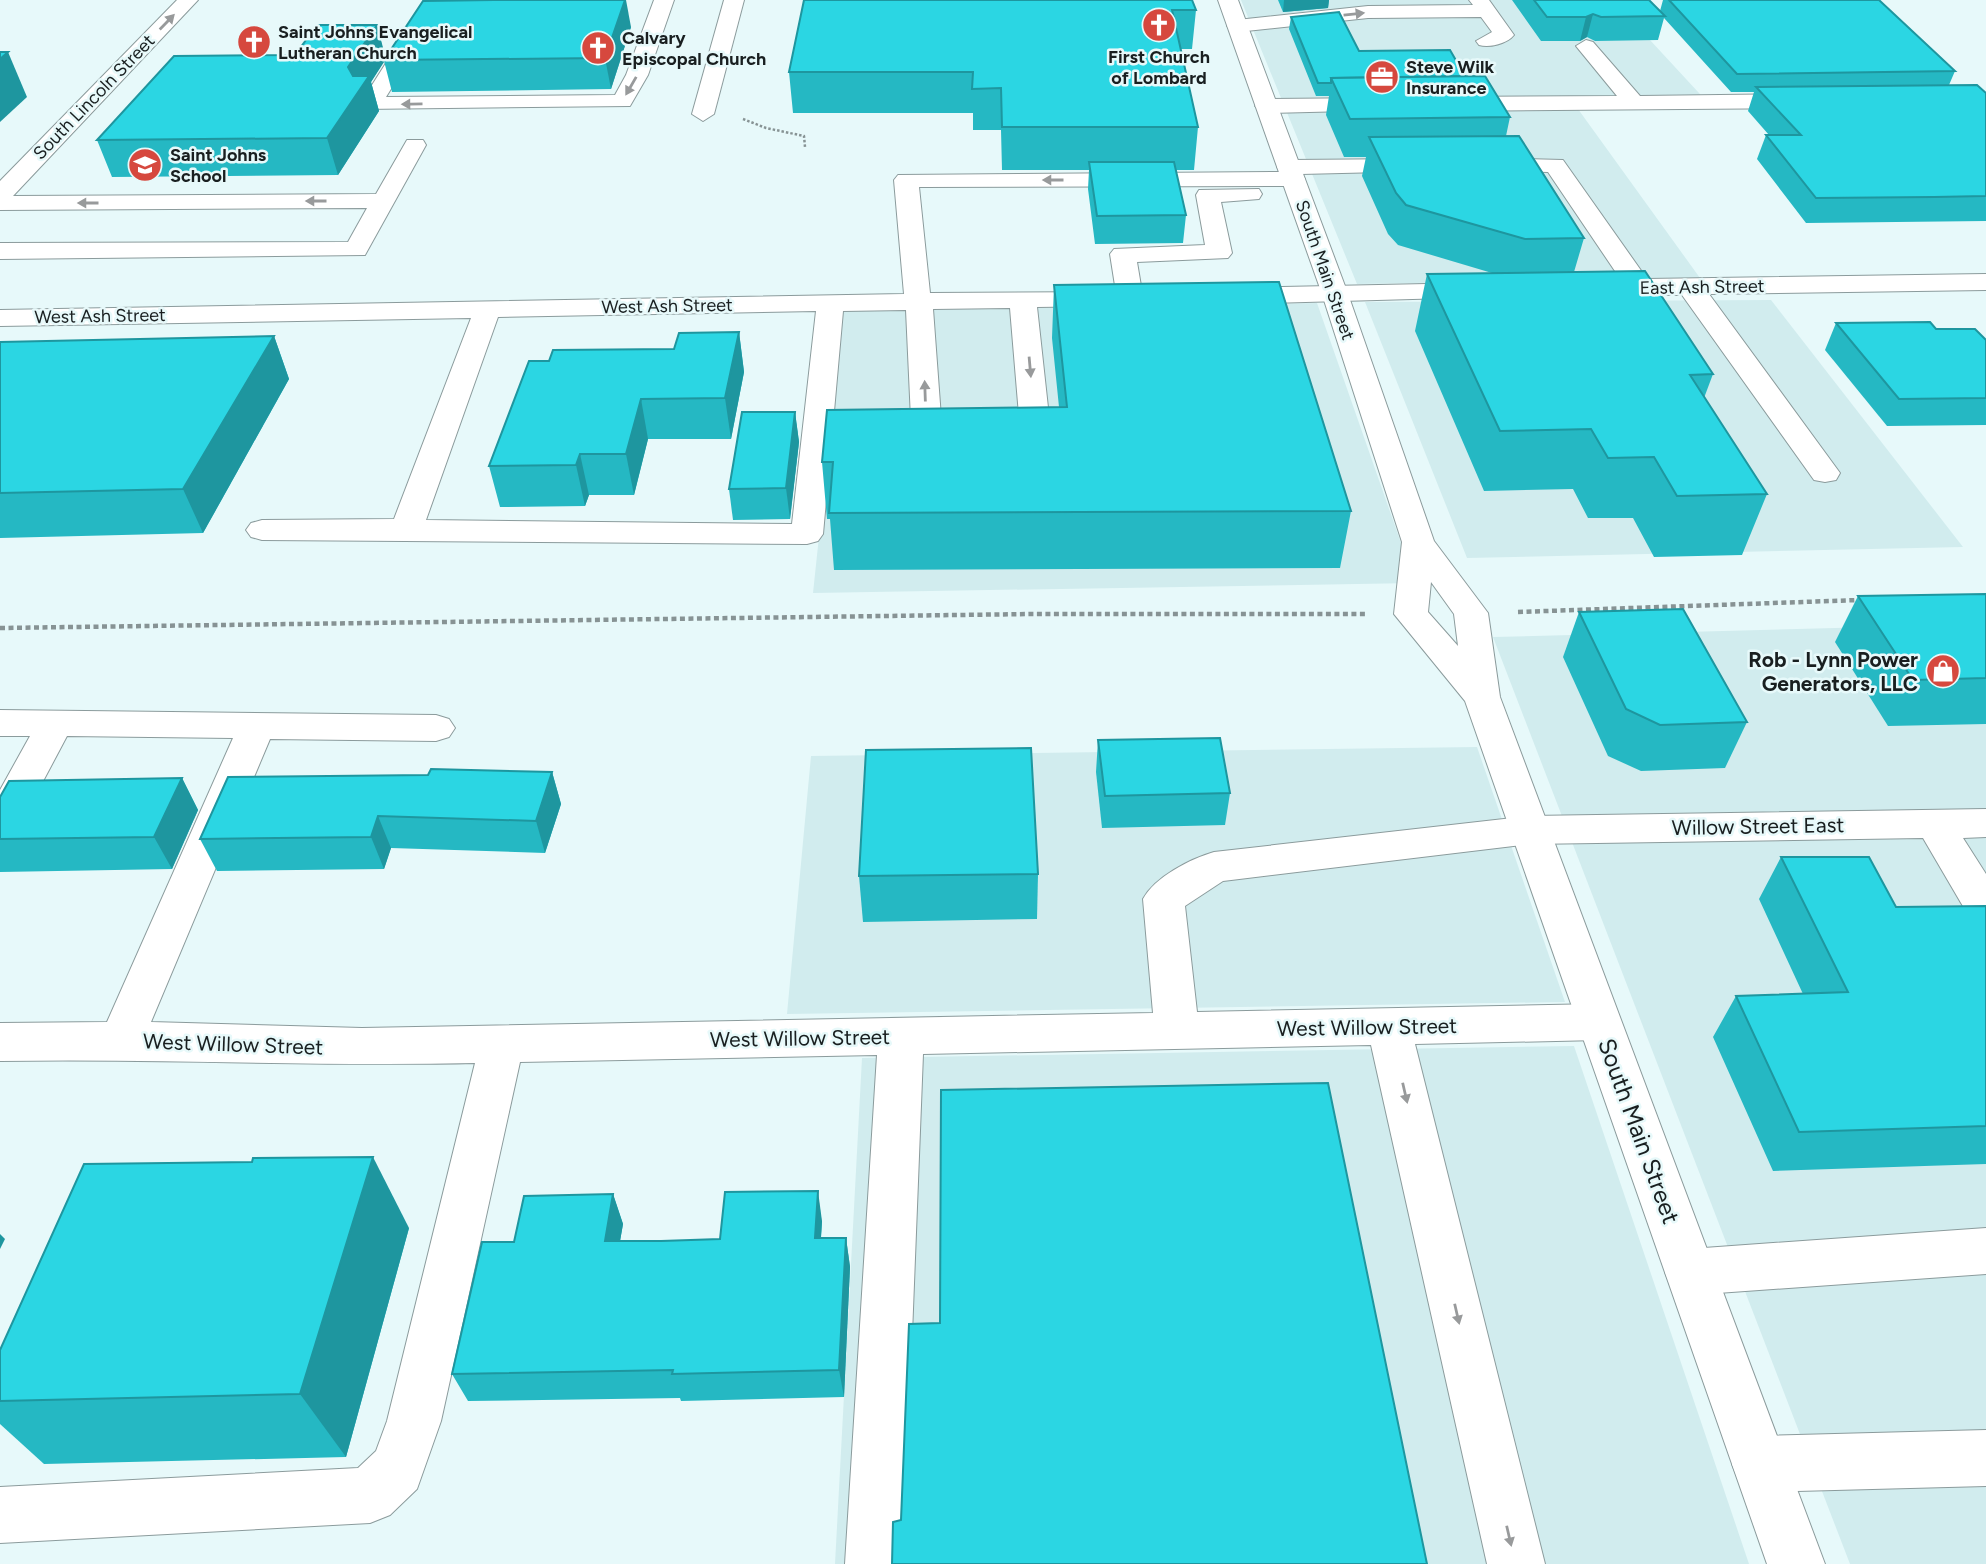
<svg xmlns="http://www.w3.org/2000/svg" width="1986" height="1564" font-family="Figtree,sans-serif">
	<rect width="100%" height="100%" fill="#e7f9fa"/>
	<g fill="#d1ecee">
		<polygon points="1241,0 1613,0 1711,106 1578,109 1700,278 1357,284"/>
		<polygon points="1771,300 1963,547 1467,558 1365,302"/>
		<polygon points="1317,303 1415,583 813,593 843,311"/>
		<polygon points="1986,624 1986,1564 1850,1564 1493,637"/>
		<polygon points="1477,747 1565,1002 787,1014 811,756"/>
		<polygon points="1574,1046 1749,1564 835,1564 862,1058"/>
	</g>
	<g fill="none" stroke-linecap="round" stroke-linejoin="round">
		<g stroke="#8b9b9c" stroke-width="2">
			<g id="minor">
				<polygon points="177,0 198,0 13,196 376,194 407,140 423,140 426,145 365,255 0,259 0,243 348,242 367,208 0,210 0,181"/>
				<polygon points="426,0 446,0 386,97 615,95 626,75 654,0 674,0 648,75 630,106 363,109 360,104"/>
				<polygon points="724,0 744,0 714,114 703,121 692,114"/>
				<path d="M1469,0h20l25,35c-7,9 -25,13 -35,10l-3,-4 16,-9 -11,-15 -113,1 -131,14 -10,-6 10,-6 131,-14 105,-1z"/>
				<polygon points="1586,40 1593,42 1640,96 1803,94 1814,101 1803,108 1450,111 1439,104 1450,97 1617,96 1576,46"/>
				<polygon points="1380,98 1388,100 1391,105 1388,110 1266,113 1255,106 1266,99"/>
				<polygon points="1486,158 1563,160 1647,279 1986,274 1986,290 1709,294 1840,473 1836,480 1825,482 1814,480 1682,295 1596,294 1592,288 1596,282 1621,280 1548,172 1478,170 1474,165 1478,160"/>
				<path d="M1416,159l8,2 4,5 -4,5 -123,3 4,5 -4,5 -8,2 -374,1 11,106 186,-1 -6,-38 4,-5 91,-4 -9,-50 3,-5 60,-1 3,5 -3,5 -38,3 11,51 -4,5 -91,4 6,36 -4,6 -9,2 -12,-5 -11,5 -70,1 14,128 -4,6 -36,5 -11,-3 -4,-6 4,-6 20,-4 -10,-119 -77,1 9,122 16,3 4,6 -4,6 -31,4 -11,-3 -4,-6 -6,-131 -63,1 -20,223 -5,7 -11,3 -545,-4 -11,-3 -5,-7 5,-7 11,-3 132,-1 77,-201 -471,8v-16l904,-16 -10,-114 4,-5 383,-3 -4,-5 4,-5 8,-2zM816,311l-24,213 -366,-4 72,-203z"/>
				<polygon points="1475,283 1484,285 1488,291 1484,297 1230,304 1221,302 1217,296 1221,290 1230,288"/>
				<path d="M0,710l436,5 13,4 6,9 -6,9 -13,4 -166,-2 -119,283 211,6 791,-15 -10,-114c12,-22 47,-40 71,-47l316,-36 456,-7v28l-23,1 23,36v51l-15,-5 -48,-82 -393,6 -307,37 -38,25 12,106 402,-8 16,5 6,13 -6,13 -16,5 -184,4 130,520h-58l-116,-519 -448,9 -20,510h-58l32,-509 -357,7 -79,359 -24,68 -27,26 -20,8 -370,20v-56l358,-19 18,-17 11,-30 88,-358c-159,4 -317,-5 -475,-2v-38l107,-1 126,-284 -166,-2 -53,100 -14,4v-50l30,-54h-30z"/>
				<polygon points="1986,1228 1986,1274 1690,1295 1672,1289 1665,1272 1672,1255 1690,1249"/>
				<polygon points="1986,1430 1986,1486 1760,1492 1740,1484 1732,1464 1740,1444 1760,1436"/>
			</g>
		</g>
		<g stroke="#8b9b9c" stroke-width="2">
			<path id="major" d="M1218,0h20l110,294 86,247 54,72 12,84 325,867h-58l-302,-863 -71,-87 8,-72 -80,-248zM1431,582l23,32 4,32 -30,-34z"/>
		</g>
		<polyline stroke="#879394" stroke-width="2.5" stroke-dasharray="2.5 2" stroke-linecap="butt" points="743,119 766,128 804,136 805,147"/>
		<g stroke="#879394" stroke-width="4.5" stroke-dasharray="5 3.5" stroke-linecap="butt">
			<polyline points="1518,612 1859,600"/>
			<polyline points="0,628 1031,614 1366,614"/>
		</g>
		<use href="#minor" fill="#fff" fill-rule="evenodd"/>
		<use href="#major" fill="#fff" fill-rule="evenodd"/>
	</g>
	<g fill="#25b8c3">
		<polygon points="804,0 1196,10 1192,49 1181,49 1198,127 1194,170 1176,170 1186,215 1183,243 1095,244 1088,189 1089,170 1002,170 1001,130 973,130 973,113 793,113 789,72"/>
		<polygon points="1278,0 1329,0 1328,8 1283,12"/>
		<polygon points="1512,0 1649,0 1660,11 1663,0 1879,0 1955,71 1949,85 1986,93 1986,221 1806,223 1757,159 1766,135 1769,135 1748,111 1754,92 1731,92 1664,18 1658,40 1595,41 1587,37 1580,41 1541,41"/>
		<polygon points="1291,17 1359,51 1465,76 1510,117 1506,136 1584,238 1574,272 1713,374 1704,398 1767,494 1742,555 1654,557 1633,518 1588,518 1573,489 1484,491 1415,331 1427,274 1492,273 1398,245 1388,234 1362,176 1366,157 1344,157 1326,115 1329,96 1316,96 1289,29"/>
		<polygon points="377,25 385,58 631,27 611,89 392,92 384,61 371,82 379,111 338,175 112,177 97,140 295,55"/>
		<polygon points="1054,285 1351,511 1340,568 834,570 830,519 827,519 822,462 1059,407 1052,338"/>
		<polygon points="1836,323 1936,329 1986,340 1986,425 1887,426 1825,350"/>
		<polygon points="739,332 744,372 731,439 648,439 634,495 589,495 585,506 500,507 489,466 549,361 674,349"/>
		<polygon points="274,336 289,379 203,533 0,538 0,342"/>
		<polygon points="795,412 799,442 790,519 733,520 729,489"/>
		<polygon points="1986,594 1986,724 1888,726 1835,642 1858,596"/>
		<polygon points="1579,612 1747,722 1725,768 1641,771 1608,756 1563,657"/>
		<polygon points="1098,740 1230,793 1225,825 1102,828 1096,772"/>
		<polygon points="552,772 561,804 545,853 391,848 384,869 217,871 200,839 428,775"/>
		<polygon points="182,778 198,810 172,869 0,872 0,797"/>
		<polygon points="1781,857 1896,907 1986,906 1986,1164 1773,1171 1713,1037 1736,996 1803,994 1759,899"/>
		<polygon points="1038,874 1037,919 863,922 859,876"/>
		<polygon points="613,1194 623,1224 620,1241 661,1241 720,1239 822,1221 821,1238 846,1238 850,1267 844,1397 681,1401 680,1398 468,1401 452,1374 514,1242"/>
		<polygon points="409,1228 346,1457 44,1464 0,1424 0,1350"/>
	</g>
	<g fill="#1e969f">
		<polygon points="625,0 626,0 631,27 611,89 605,58"/>
		<polygon points="1284,0 1329,0 1328,8 1283,12"/>
		<polygon points="1593,14 1587,37 1580,41 1586,17"/>
		<polygon points="377,25 386,59 371,82 379,111 338,175 327,138 348,67"/>
		<polygon points="8,52 27,97 0,122 0,59"/>
		<polygon points="739,332 744,372 731,439 725,398"/>
		<polygon points="274,336 289,379 203,533 183,489"/>
		<polygon points="641,399 648,439 634,495 626,454"/>
		<polygon points="795,412 799,442 790,519 786,488"/>
		<polygon points="580,454 589,495 585,506 576,465"/>
		<polygon points="552,772 561,804 545,853 536,821"/>
		<polygon points="182,778 198,810 172,869 154,837"/>
		<polygon points="378,816 391,848 384,869 371,837"/>
		<polygon points="373,1157 409,1228 346,1457 300,1394"/>
		<polygon points="818,1191 822,1221 819,1267 815,1238"/>
		<polygon points="613,1194 623,1224 615,1270 605,1241"/>
		<polygon points="0,1234 5,1239 0,1249"/>
		<polygon points="846,1238 850,1267 844,1397 839,1370"/>
	</g>
	<g fill="#2bd6e3" stroke="#1e969f" stroke-width="2">
		<polygon points="494,0 625,0 605,58 384,60 423,1"/>
		<polygon points="804,0 1192,0 1196,10 1172,10 1198,127 1002,127 1001,88 972,89 973,72 789,72"/>
		<polygon points="1534,0 1649,0 1665,16 1601,17 1593,14 1586,17 1547,17"/>
		<polygon points="1669,0 1879,0 1955,71 1737,74"/>
		<polygon points="1339,12 1359,51 1450,50 1465,76 1331,78 1331,83 1318,83 1291,17"/>
		<polygon points="317,25 377,25 348,67 353,76 369,76 327,138 97,140 174,56 295,55"/>
		<polygon points="0,52 8,52 0,59"/>
		<polygon points="1485,76 1510,117 1350,119 1331,78"/>
		<polygon points="1977,85 1986,93 1986,196 1934,197 1816,198 1766,135 1801,135 1756,87"/>
		<polygon points="1519,136 1584,238 1525,239 1406,205 1396,193 1369,137"/>
		<polygon points="1089,162 1174,162 1186,215 1097,216"/>
		<polygon points="1645,271 1713,374 1690,375 1767,494 1677,496 1654,457 1608,458 1591,429 1500,431 1427,274"/>
		<polygon points="1279,282 1351,511 829,513 833,462 822,462 827,410 1067,407 1054,285"/>
		<polygon points="1930,322 1936,329 1975,329 1986,340 1986,398 1899,399 1836,323"/>
		<polygon points="739,332 725,398 641,399 626,454 580,454 576,465 489,466 529,361 549,361 553,350 674,349 679,333"/>
		<polygon points="274,336 183,489 0,493 0,342"/>
		<polygon points="742,412 795,412 786,488 729,489"/>
		<polygon points="1986,594 1986,678 1913,680 1858,596"/>
		<polygon points="1683,609 1747,722 1660,725 1626,709 1579,612"/>
		<polygon points="1220,738 1230,793 1105,796 1098,740"/>
		<polygon points="1031,748 1038,874 859,876 866,750"/>
		<polygon points="431,769 552,772 536,821 378,816 371,837 200,839 228,777 428,775"/>
		<polygon points="182,778 154,837 0,839 0,797 9,781"/>
		<polygon points="1781,857 1869,857 1896,907 1986,906 1986,1126 1799,1132 1736,996 1848,992"/>
		<polygon points="1328,1083 1427,1564 892,1564 893,1522 901,1520 909,1324 940,1323 941,1090"/>
		<polygon points="373,1157 300,1394 0,1401 0,1350 84,1164 252,1162 253,1158"/>
		<polygon points="818,1191 815,1238 846,1238 839,1370 672,1374 673,1370 452,1374 482,1242 514,1242 524,1196 613,1194 605,1241 661,1241 720,1239 725,1192"/>
	</g>
	<defs><path id="oneway-solid" d="M-6-.8H1V-3.2L6.5 0L1 3.2V.8H-6Z" transform="scale(1.75)"/></defs>
	<g fill="#989a9b">
		<use href="#oneway-solid" transform="translate(1354 14) rotate(-6)"/>
		<use href="#oneway-solid" transform="translate(167 22) rotate(-46)"/>
		<use href="#oneway-solid" transform="translate(631 86) rotate(120)"/>
		<use href="#oneway-solid" transform="translate(412 104) rotate(179)"/>
		<use href="#oneway-solid" transform="translate(1053 180) rotate(180)"/>
		<use href="#oneway-solid" transform="translate(316 201) rotate(180)"/>
		<use href="#oneway-solid" transform="translate(88 203) rotate(180)"/>
		<use href="#oneway-solid" transform="translate(1030 367) rotate(85)"/>
		<use href="#oneway-solid" transform="translate(925 391) rotate(-92)"/>
		<use href="#oneway-solid" transform="translate(1405 1093) rotate(77)"/>
		<use href="#oneway-solid" transform="translate(1457 1314) rotate(77)"/>
		<use href="#oneway-solid" transform="translate(1509 1536) rotate(77)"/>
	</g>
	<defs>
		<g id="church-disc" transform="scale(1.75)"><circle r="9.5" fill="#d6483e" stroke="#e7f9fa"/><path d="M-1.2-6h2.4v3.5h3.3v2.4h-3.3V6h-2.4V-.1h-3.3v-2.4h3.3Z" fill="#fff"/></g>
		<g id="office-disc" transform="scale(1.75)"><circle r="9.5" fill="#d6483e" stroke="#e7f9fa"/><path d="M-6-3h4V-5.5h4V-3h4V5H-6ZM-1-4.5V-3h2v-1.5ZM-6 0V1H6V0Z" fill="#fff"/></g>
		<g id="school-disc" transform="scale(1.75)"><circle r="9.5" fill="#d6483e" stroke="#e7f9fa"/><path d="M0-5L7-2L0 1L-7-2ZM-4 1L0 2.5L4 1V4Q0 6-4 4Z" fill="#fff"/></g>
		<g id="shop-disc" transform="scale(1.75)"><circle r="9.5" fill="#d6483e" stroke="#e7f9fa"/><path d="M-5-2.5h2.3a2.7 3.5 0 0 1 5.4 0H5L5.5 6h-11ZM-1.5-2.5h3a1.5 2.3 0 0 0-3 0Z" fill="#fff"/></g>
	</defs>
	<g fill-rule="evenodd">
		<use href="#church-disc" x="1159" y="25"/>
		<use href="#church-disc" x="254" y="42"/>
		<use href="#church-disc" x="598" y="48"/>
		<use href="#office-disc" x="1382" y="77"/>
		<use href="#school-disc" x="145" y="165"/>
		<use href="#shop-disc" x="1943" y="671"/>
	</g>
	<g text-anchor="middle" dominant-baseline="central" stroke-width="5" stroke-linejoin="round" paint-order="stroke">
		<g font-size="18" font-weight="bold" fill="#191f20" stroke="#e7f9fa" text-anchor="start">
			<text x="278" y="32">Saint Johns Evangelical<tspan x="278" dy="21">Lutheran Church</tspan></text>
			<text x="622" y="38">Calvary<tspan x="622" dy="21">Episcopal Church</tspan></text>
			<text x="1159" y="57" text-anchor="middle">First Church<tspan x="1159" dy="21">of Lombard</tspan></text>
			<text x="1406" y="67">Steve Wilk<tspan x="1406" dy="21">Insurance</tspan></text>
			<text x="170" y="155">Saint Johns<tspan x="170" dy="21">School</tspan></text>
		</g>
		<g font-size="18" fill="#191f20" stroke="#e7f9fa">
			<text transform="translate(94 97) rotate(-46)">South Lincoln Street</text>
			<text transform="translate(1325 270) rotate(71)">South Main Street</text>
			<text transform="translate(1702 287) rotate(-1)">East Ash Street</text>
			<text transform="translate(667 306) rotate(-1)">West Ash Street</text>
			<text transform="translate(100 316) rotate(-1)">West Ash Street</text>
		</g>
		<g font-size="21" font-weight="bold" fill="#191f20" stroke="#e7f9fa" text-anchor="end">
			<text x="1918" y="659">Rob - Lynn Power<tspan x="1918" dy="24">Generators, LLC</tspan></text>
		</g>
		<g font-size="21" fill="#191f20" stroke="#e7f9fa">
			<text transform="translate(1758 826) rotate(-1)">Willow Street East</text>
			<text transform="translate(1367 1027) rotate(-1)">West Willow Street</text>
			<text transform="translate(800 1038) rotate(-1)">West Willow Street</text>
			<text transform="translate(233 1044) rotate(2)">West Willow Street</text>
		</g>
		<g font-size="24" fill="#191f20" stroke="#e7f9fa">
			<text transform="translate(1639 1131) rotate(70)">South Main Street</text>
		</g>
	</g>
</svg>
